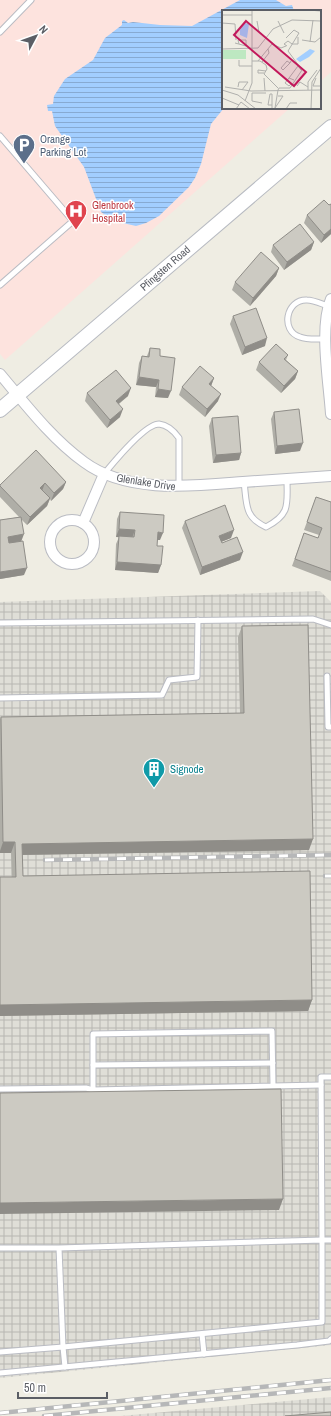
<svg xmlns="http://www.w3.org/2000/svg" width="331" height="1416" font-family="'Archivo Narrow',sans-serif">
	<defs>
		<pattern id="industrial-grid" width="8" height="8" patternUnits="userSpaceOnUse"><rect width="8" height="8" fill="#dfded7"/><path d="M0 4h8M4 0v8" fill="none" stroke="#b8b7b2"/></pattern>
		<pattern id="water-rules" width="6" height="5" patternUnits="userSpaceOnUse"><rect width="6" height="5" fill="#a2ceff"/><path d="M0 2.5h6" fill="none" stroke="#87aad2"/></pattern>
	</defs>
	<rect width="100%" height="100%" fill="#efede3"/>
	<g fill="url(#industrial-grid)">
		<polygon points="320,591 331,602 331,1345 0,1378 0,602"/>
		<polygon points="331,1397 331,1416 120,1416"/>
	</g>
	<polygon fill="#fde3de" points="0,0 331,0 331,72 320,82 320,11 223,11 223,108 290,108 5,360 0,354"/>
	<polygon fill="url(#water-rules)" points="240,0 276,0 286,6 292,5 294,11 223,11 224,108 211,124 201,164 195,178 189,187 159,216 146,223 136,226 114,221 101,212 84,167 55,126 52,111 48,111 47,105 53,104 54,96 65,79 93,60 105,38 122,25 122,21 124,20 128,23 133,22 160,25 192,26"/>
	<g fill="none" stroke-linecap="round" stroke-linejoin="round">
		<g stroke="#babcc3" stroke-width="7">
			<g id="service">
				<polyline points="0,32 31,0"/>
				<polyline points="0,136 73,221 0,285"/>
				<path d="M325,339c-7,0 -18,1 -25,-2 -20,-6 -14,-38 7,-37 6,0 15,4 21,6"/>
				<path d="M104,474c9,-11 41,-50 55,-50 9,1 15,7 20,14v49"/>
				<path d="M244,482c3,22 0,35 22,45 25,-13 21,-23 21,-48"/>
				<polyline points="0,623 313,619 331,625"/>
				<polyline points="327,676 328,727 331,727"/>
				<polyline points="0,698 162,695 169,680 197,677 198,620"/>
				<polyline points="93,1065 273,1063"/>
				<polyline points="331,1077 321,1077 322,1240 331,1240"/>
				<polyline points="273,1086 93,1090 93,1034 272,1031 273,1086 321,1085"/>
				<polyline points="0,1089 86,1088 93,1090"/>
				<polyline points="0,1248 59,1248 63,1347 322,1322 322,1240 59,1248"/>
				<polyline points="202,1334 204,1354"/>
				<polyline points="0,1352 63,1347 65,1367"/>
				<polyline points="0,1373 297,1345 329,1341 331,1339"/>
			</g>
		</g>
		<g stroke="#babcc3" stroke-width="12">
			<g id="minor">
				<path d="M331,299c-12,29 -2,83 0,115"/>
				<path d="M0,374c26,31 52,65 84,88 43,32 109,24 159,20 29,-2 59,-4 88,-6"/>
				<circle cx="72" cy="542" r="22"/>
				<polyline points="83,523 104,474"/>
			</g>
		</g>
		<g stroke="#b8bbc2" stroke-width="16">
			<polyline id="secondary" points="0,410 331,127"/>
		</g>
		<use href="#service" stroke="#fff" stroke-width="5"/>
		<use href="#minor" stroke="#fff" stroke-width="10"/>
		<use href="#secondary" stroke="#fff" stroke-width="14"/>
		<g stroke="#b6b7b8" stroke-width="4.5">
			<g id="rail">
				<polyline points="45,860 331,855"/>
				<polyline points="325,876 331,876"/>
				<polyline points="0,1413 331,1380"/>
				<polyline points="44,1416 331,1388"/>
			</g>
		</g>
		<use href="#rail" stroke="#fff" stroke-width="3" stroke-dasharray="9" stroke-linecap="butt"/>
	</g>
	<g fill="#afaea7">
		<polygon points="331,204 331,234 321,243 304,223 307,215 329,205"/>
		<polygon points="314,242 311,250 284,270 271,252 273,245"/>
		<polygon points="279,268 276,276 250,306 232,290 235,282"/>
		<polygon points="233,316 265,346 242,355 230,324"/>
		<polygon points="150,348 160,356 168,398 155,397 156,387 136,385 139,363 142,356 147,356"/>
		<polygon points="288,355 286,360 298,371 295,379 281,393 256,370 259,362"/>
		<polygon points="214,378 211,386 218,401 205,417 179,395 182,387"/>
		<polygon points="87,393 128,396 119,404 120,417 107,428 85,401"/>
		<polygon points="274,412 300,451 275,454 271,419"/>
		<polygon points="212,418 241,453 239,460 213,463 209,426"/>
		<polygon points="66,482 63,489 51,501 50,499 47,506 27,525 22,520 21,541 24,575 0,579 0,520 19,517 0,497 0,485"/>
		<polygon points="316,497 331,502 331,581 292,566 304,533 318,538 319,535 304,530"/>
		<polygon points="120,512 160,540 157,540 157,546 161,565 158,573 115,570 116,544 119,537 116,537 117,519"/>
		<polygon points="185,521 231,538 221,542 222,543 240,560 200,575 182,528"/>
		<polygon points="242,626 309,850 22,855 23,876 312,1000 308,1011 0,1016 0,877 12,877 11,853 0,853 0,719 1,717 240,713 238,637"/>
	</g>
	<g fill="#8f8d88">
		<polygon points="331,229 331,234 321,243 324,235"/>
		<polygon points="314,242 311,250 284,270 287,262"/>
		<polygon points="279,268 276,276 250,306 253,298"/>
		<polygon points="267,338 265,346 242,355 245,347"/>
		<polygon points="298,371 295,379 281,393 284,386"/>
		<polygon points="139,377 159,380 156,387 136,385"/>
		<polygon points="214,378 211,386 209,384"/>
		<polygon points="131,388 128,396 113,408 116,401"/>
		<polygon points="158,389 171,391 168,398 155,397"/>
		<polygon points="221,394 218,401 205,417 207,409"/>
		<polygon points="123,409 120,417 107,428 110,420"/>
		<polygon points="303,443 300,451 275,454 277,446"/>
		<polygon points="241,453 239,460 213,463 216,455"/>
		<polygon points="66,482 63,489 51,501 54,493"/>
		<polygon points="45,483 42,491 40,488"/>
		<polygon points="50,498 47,506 27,525 30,517"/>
		<polygon points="119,529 135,530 132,538 116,537"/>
		<polygon points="234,530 231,538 216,544 219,536"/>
		<polygon points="158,532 163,533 160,540 155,540"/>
		<polygon points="24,534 21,542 5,545 8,537"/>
		<polygon points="243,552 240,560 200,575 202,567"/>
		<polygon points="117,562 161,565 158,573 115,570"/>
		<polygon points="27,568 24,575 0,579 0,572"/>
		<polygon points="313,839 309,850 18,855 22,844"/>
		<polygon points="3,842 15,842 11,853 0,853 0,851"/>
		<polygon points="312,1000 308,1011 0,1016 0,1005"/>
		<polygon points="283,1199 279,1210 0,1214 0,1203"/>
	</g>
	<g fill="#cccac2" stroke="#8f8d88">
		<polygon points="324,200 329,205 331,204 331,229 324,235 307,215"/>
		<polygon points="300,224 314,242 287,262 273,245"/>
		<polygon points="261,252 279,268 253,298 235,282"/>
		<polygon points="256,308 267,338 245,347 233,316"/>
		<polygon points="276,344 288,355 284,359 298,371 284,386 259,362"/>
		<polygon points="150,348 160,349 160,356 175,358 171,391 158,389 159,380 139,377 142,356 149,357"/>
		<polygon points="200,366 214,378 209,384 221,394 207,409 182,387"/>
		<polygon points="116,370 131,388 116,401 123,409 110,420 87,393"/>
		<polygon points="299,409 303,443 277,446 274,412"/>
		<polygon points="238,416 241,453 216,455 212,418"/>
		<polygon points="36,450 66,482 54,493 45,483 40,488 50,498 30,517 0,486 0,485"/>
		<polygon points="316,497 331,502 331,572 295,559 304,533 318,538 322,528 307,522"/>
		<polygon points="225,505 234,530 219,536 222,543 237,537 243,552 202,567 185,521"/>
		<polygon points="120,512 164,515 163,533 158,532 157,546 163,546 161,565 117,562 119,536 134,537 135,530 119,529"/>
		<polygon points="21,517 24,534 8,537 9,543 23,541 27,568 0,572 0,520"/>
		<polygon points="308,625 313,839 22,844 23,876 310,871 312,1000 0,1005 0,877 16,877 15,842 3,842 1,717 244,713 242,626"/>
		<polygon points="281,1089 283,1199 0,1203 0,1093"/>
		<polygon points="331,1412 331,1416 285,1416"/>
	</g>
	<defs>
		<g id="parking-pin" transform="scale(1.15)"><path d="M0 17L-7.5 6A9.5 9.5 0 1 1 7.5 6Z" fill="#5c6f8a" stroke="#fff"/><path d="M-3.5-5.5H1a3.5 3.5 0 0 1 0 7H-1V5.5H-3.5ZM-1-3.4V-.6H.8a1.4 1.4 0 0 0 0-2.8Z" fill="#fff"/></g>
		<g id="hospital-pin" transform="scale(1.15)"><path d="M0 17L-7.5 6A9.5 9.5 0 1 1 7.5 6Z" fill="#e0444e" stroke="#fff"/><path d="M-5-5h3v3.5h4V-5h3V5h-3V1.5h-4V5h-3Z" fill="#fff"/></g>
		<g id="building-pin" transform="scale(1.15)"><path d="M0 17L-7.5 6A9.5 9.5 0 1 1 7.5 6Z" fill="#0f9aa8" stroke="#fff"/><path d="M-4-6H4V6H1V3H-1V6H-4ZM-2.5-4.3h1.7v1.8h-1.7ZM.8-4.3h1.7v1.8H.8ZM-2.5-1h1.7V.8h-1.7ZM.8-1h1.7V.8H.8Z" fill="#fff"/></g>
	</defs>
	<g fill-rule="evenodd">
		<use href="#parking-pin" x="24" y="145"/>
		<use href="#hospital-pin" x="76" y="211"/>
		<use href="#building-pin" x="154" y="769"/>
	</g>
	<g text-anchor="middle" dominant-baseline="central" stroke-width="3" stroke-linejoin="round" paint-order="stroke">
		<g font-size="11" fill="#4e5e75" stroke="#fff" text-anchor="start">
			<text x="40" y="139">Orange<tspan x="40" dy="13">Parking Lot</tspan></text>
		</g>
		<g font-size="11" fill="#be3a42" stroke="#fff" text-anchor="start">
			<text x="92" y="205">Glenbrook<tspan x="92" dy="13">Hospital</tspan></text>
		</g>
		<g font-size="11" fill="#5b5e65" stroke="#fff">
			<text transform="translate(165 268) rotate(-41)">Pfingsten Road</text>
			<text transform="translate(146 482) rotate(9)">Glenlake Drive</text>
		</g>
		<g font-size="11" fill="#0d838f" stroke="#fff" text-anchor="start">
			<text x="170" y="769">Signode</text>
		</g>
	</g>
	<g transform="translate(222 10)">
		<rect width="99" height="99" fill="#efede3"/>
		<path d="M0,40h24v9h-24z" fill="#bde8c1"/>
		<path d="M23,13l4,1 -2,14 -7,-3v-5zM88,39l5,2 -6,6 -9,5 -4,-3z" fill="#a2ceff"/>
		<path fill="none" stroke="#b0b0ad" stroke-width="1" d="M86,0l13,1M0,5h30M35,11l2,11 7,6M56,11l6,12M0,13l13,1 1,16M80,30l13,2 6,-5M88,32l3,-22M13,33l11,3v-6h-8l1,4M65,36l-3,-2 4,-3 4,3h6v-7M0,39l36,-1 15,-19 19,-9 29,1M17,50v6h13M30,51h8l6,4 1,4 -3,5 14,14M36,51l14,-17 9,4 5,-2M40,52l7,-9 -1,-4M68,53l-7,7 -2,-2 6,-7 3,2 1,-2M42,63h-6v-3l8,1M42,68l1,13M67,68l9,-12 3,4M94,68l-3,8h8M69,74l-2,2 -4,-3 4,-5 5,2M75,76l3,-4 8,5M3,77l26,4 70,-1M16,77l1,-5h9l-6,8M0,80l16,5 18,14M56,80l1,-2h11l12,-18 -14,-19 11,-18 -5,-3 -8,8M86,80v-8l9,-12M0,88l17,7M23,91l7,-18v-73M40,93l-10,-2v-8h14M50,95h-4l2,-11h2v15M53,98l3,-18M53,98l8,-12h-5M14,99l5,-7 9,7M64,99l4,-6h7M89,99l1,-27 9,-14"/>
		<path fill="#c2185b" fill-opacity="0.15" stroke="#c2185b" stroke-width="2" d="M24,11l60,51 -12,14 -60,-51z"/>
		<rect width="99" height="99" fill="none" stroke="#5b5e65" stroke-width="2"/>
	</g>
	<g transform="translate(36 36) rotate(49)" stroke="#ffffff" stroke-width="3" paint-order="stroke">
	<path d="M0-3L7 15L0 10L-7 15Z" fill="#5b5e65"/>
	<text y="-6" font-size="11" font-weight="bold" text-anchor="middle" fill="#5b5e65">N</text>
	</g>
	<path d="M18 1392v6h89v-6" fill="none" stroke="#5b5e65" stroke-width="2"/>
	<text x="24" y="1392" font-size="12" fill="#5b5e65" stroke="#ffffff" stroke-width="3" paint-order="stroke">50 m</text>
</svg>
